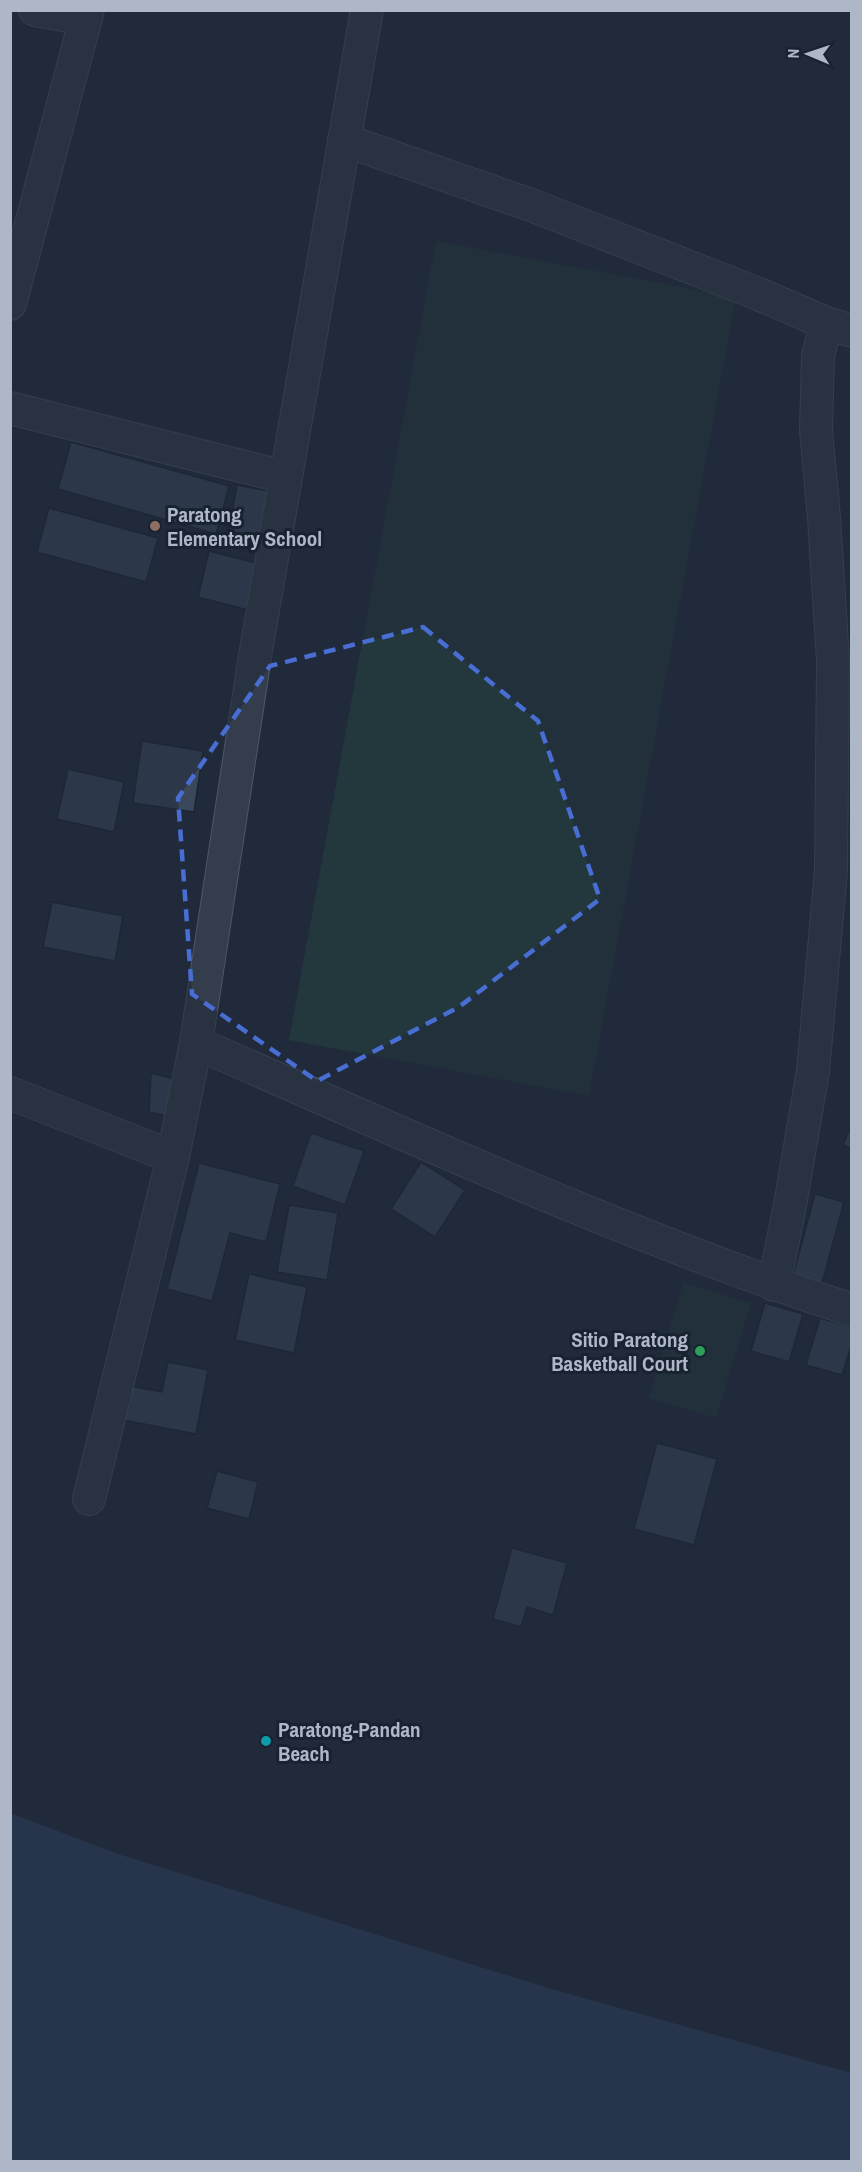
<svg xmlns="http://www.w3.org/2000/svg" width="862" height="2172" font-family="'Archivo Narrow',sans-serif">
	<rect width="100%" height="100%" fill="#202a3b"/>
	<g fill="#22383c">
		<polygon points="436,241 736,297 589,1096 289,1040"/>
		<polygon points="683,1283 751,1303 716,1418 649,1398"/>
	</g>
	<polygon fill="#304362" points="10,1813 118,1854 548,1988 851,2073 851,2161 11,2161"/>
	<g fill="#3b485b" stroke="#1b2432" stroke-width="1.5">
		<polygon points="71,442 229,486 216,534 58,489"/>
		<polygon points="237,485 273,492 263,547 227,540"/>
		<polygon points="49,508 158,538 146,582 37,552"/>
		<polygon points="209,551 260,564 248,610 198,597"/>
		<polygon points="142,741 203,751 194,812 133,803"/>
		<polygon points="68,769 124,782 114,832 57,819"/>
		<polygon points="52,902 123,916 115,961 43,947"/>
		<polygon points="151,1073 182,1081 166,1116 149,1112"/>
		<polygon points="852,1124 852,1149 843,1145"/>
		<polygon points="311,1133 364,1151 345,1205 293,1186"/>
		<polygon points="421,1162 465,1190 435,1237 391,1209"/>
		<polygon points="199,1163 280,1184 266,1242 230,1233 212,1301 167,1289"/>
		<polygon points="815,1194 844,1202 821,1287 792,1279"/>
		<polygon points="289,1205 338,1213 327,1280 277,1272"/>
		<polygon points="249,1274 307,1287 294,1353 235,1340"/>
		<polygon points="765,1303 803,1314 789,1362 751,1351"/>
		<polygon points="820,1318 852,1327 852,1343 842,1375 806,1365"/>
		<polygon points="168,1362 208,1370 196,1434 123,1420 129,1386 162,1392"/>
		<polygon points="657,1443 717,1459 694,1545 634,1529"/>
		<polygon points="217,1471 258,1482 249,1519 207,1508"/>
		<polygon points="512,1548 567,1563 553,1615 527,1607 521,1627 493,1619"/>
	</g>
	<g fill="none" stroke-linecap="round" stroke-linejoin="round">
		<g stroke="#4e5766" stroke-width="34">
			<g id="minor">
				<polyline points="35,10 86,19"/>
				<path d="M367,10l-112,646 -59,387c216,94 431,194 656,267"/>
				<polyline points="344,140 531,205 756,293 826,323 852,331"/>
				<polyline points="10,304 88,10"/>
				<polyline points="10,408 285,477"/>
				<polyline points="10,1093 173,1157"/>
				<polyline points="774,1285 790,1205 813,1071 831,871 833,661 824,518 816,430 818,356 826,323"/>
				<polyline points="89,1499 173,1157 196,1043"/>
			</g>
		</g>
		<use href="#minor" stroke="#333d4b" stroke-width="32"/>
	</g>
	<path d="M0 0H862V2172H0ZM423,627l115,94 62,178 -141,108 -142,74 -125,-87 -14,-196 92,-132z" fill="#202a3b" fill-opacity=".55" fill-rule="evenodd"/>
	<path fill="none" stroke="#486ed3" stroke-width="4.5" stroke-dasharray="12 8" stroke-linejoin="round" d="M423,627l115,94 62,178 -141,108 -142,74 -125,-87 -14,-196 92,-132z"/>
	<circle fill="#8d6e63" stroke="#192230" stroke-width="2" cx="155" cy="526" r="6"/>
	<circle fill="#2e9e5b" stroke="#192230" stroke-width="2" cx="700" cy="1351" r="6"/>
	<circle fill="#0f9aa8" stroke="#192230" stroke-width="2" cx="266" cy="1741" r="6"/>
	<g text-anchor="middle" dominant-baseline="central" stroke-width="6" stroke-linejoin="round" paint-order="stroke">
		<g font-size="21" font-weight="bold" fill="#aeb7c8" stroke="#192230" text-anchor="start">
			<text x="167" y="514">Paratong<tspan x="167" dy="24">Elementary School</tspan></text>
			<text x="688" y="1339" text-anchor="end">Sitio Paratong<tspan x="688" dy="24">Basketball Court</tspan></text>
			<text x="278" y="1729">Paratong-Pandan<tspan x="278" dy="24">Beach</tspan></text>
		</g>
	</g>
	<rect width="862" height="2172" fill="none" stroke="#aeb7c8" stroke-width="24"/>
	<g transform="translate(808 54) rotate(272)" stroke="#192230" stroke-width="4.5" paint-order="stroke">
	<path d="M0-4.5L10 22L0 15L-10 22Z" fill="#aeb7c8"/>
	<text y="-9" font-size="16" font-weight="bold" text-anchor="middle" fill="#aeb7c8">N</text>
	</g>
</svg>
